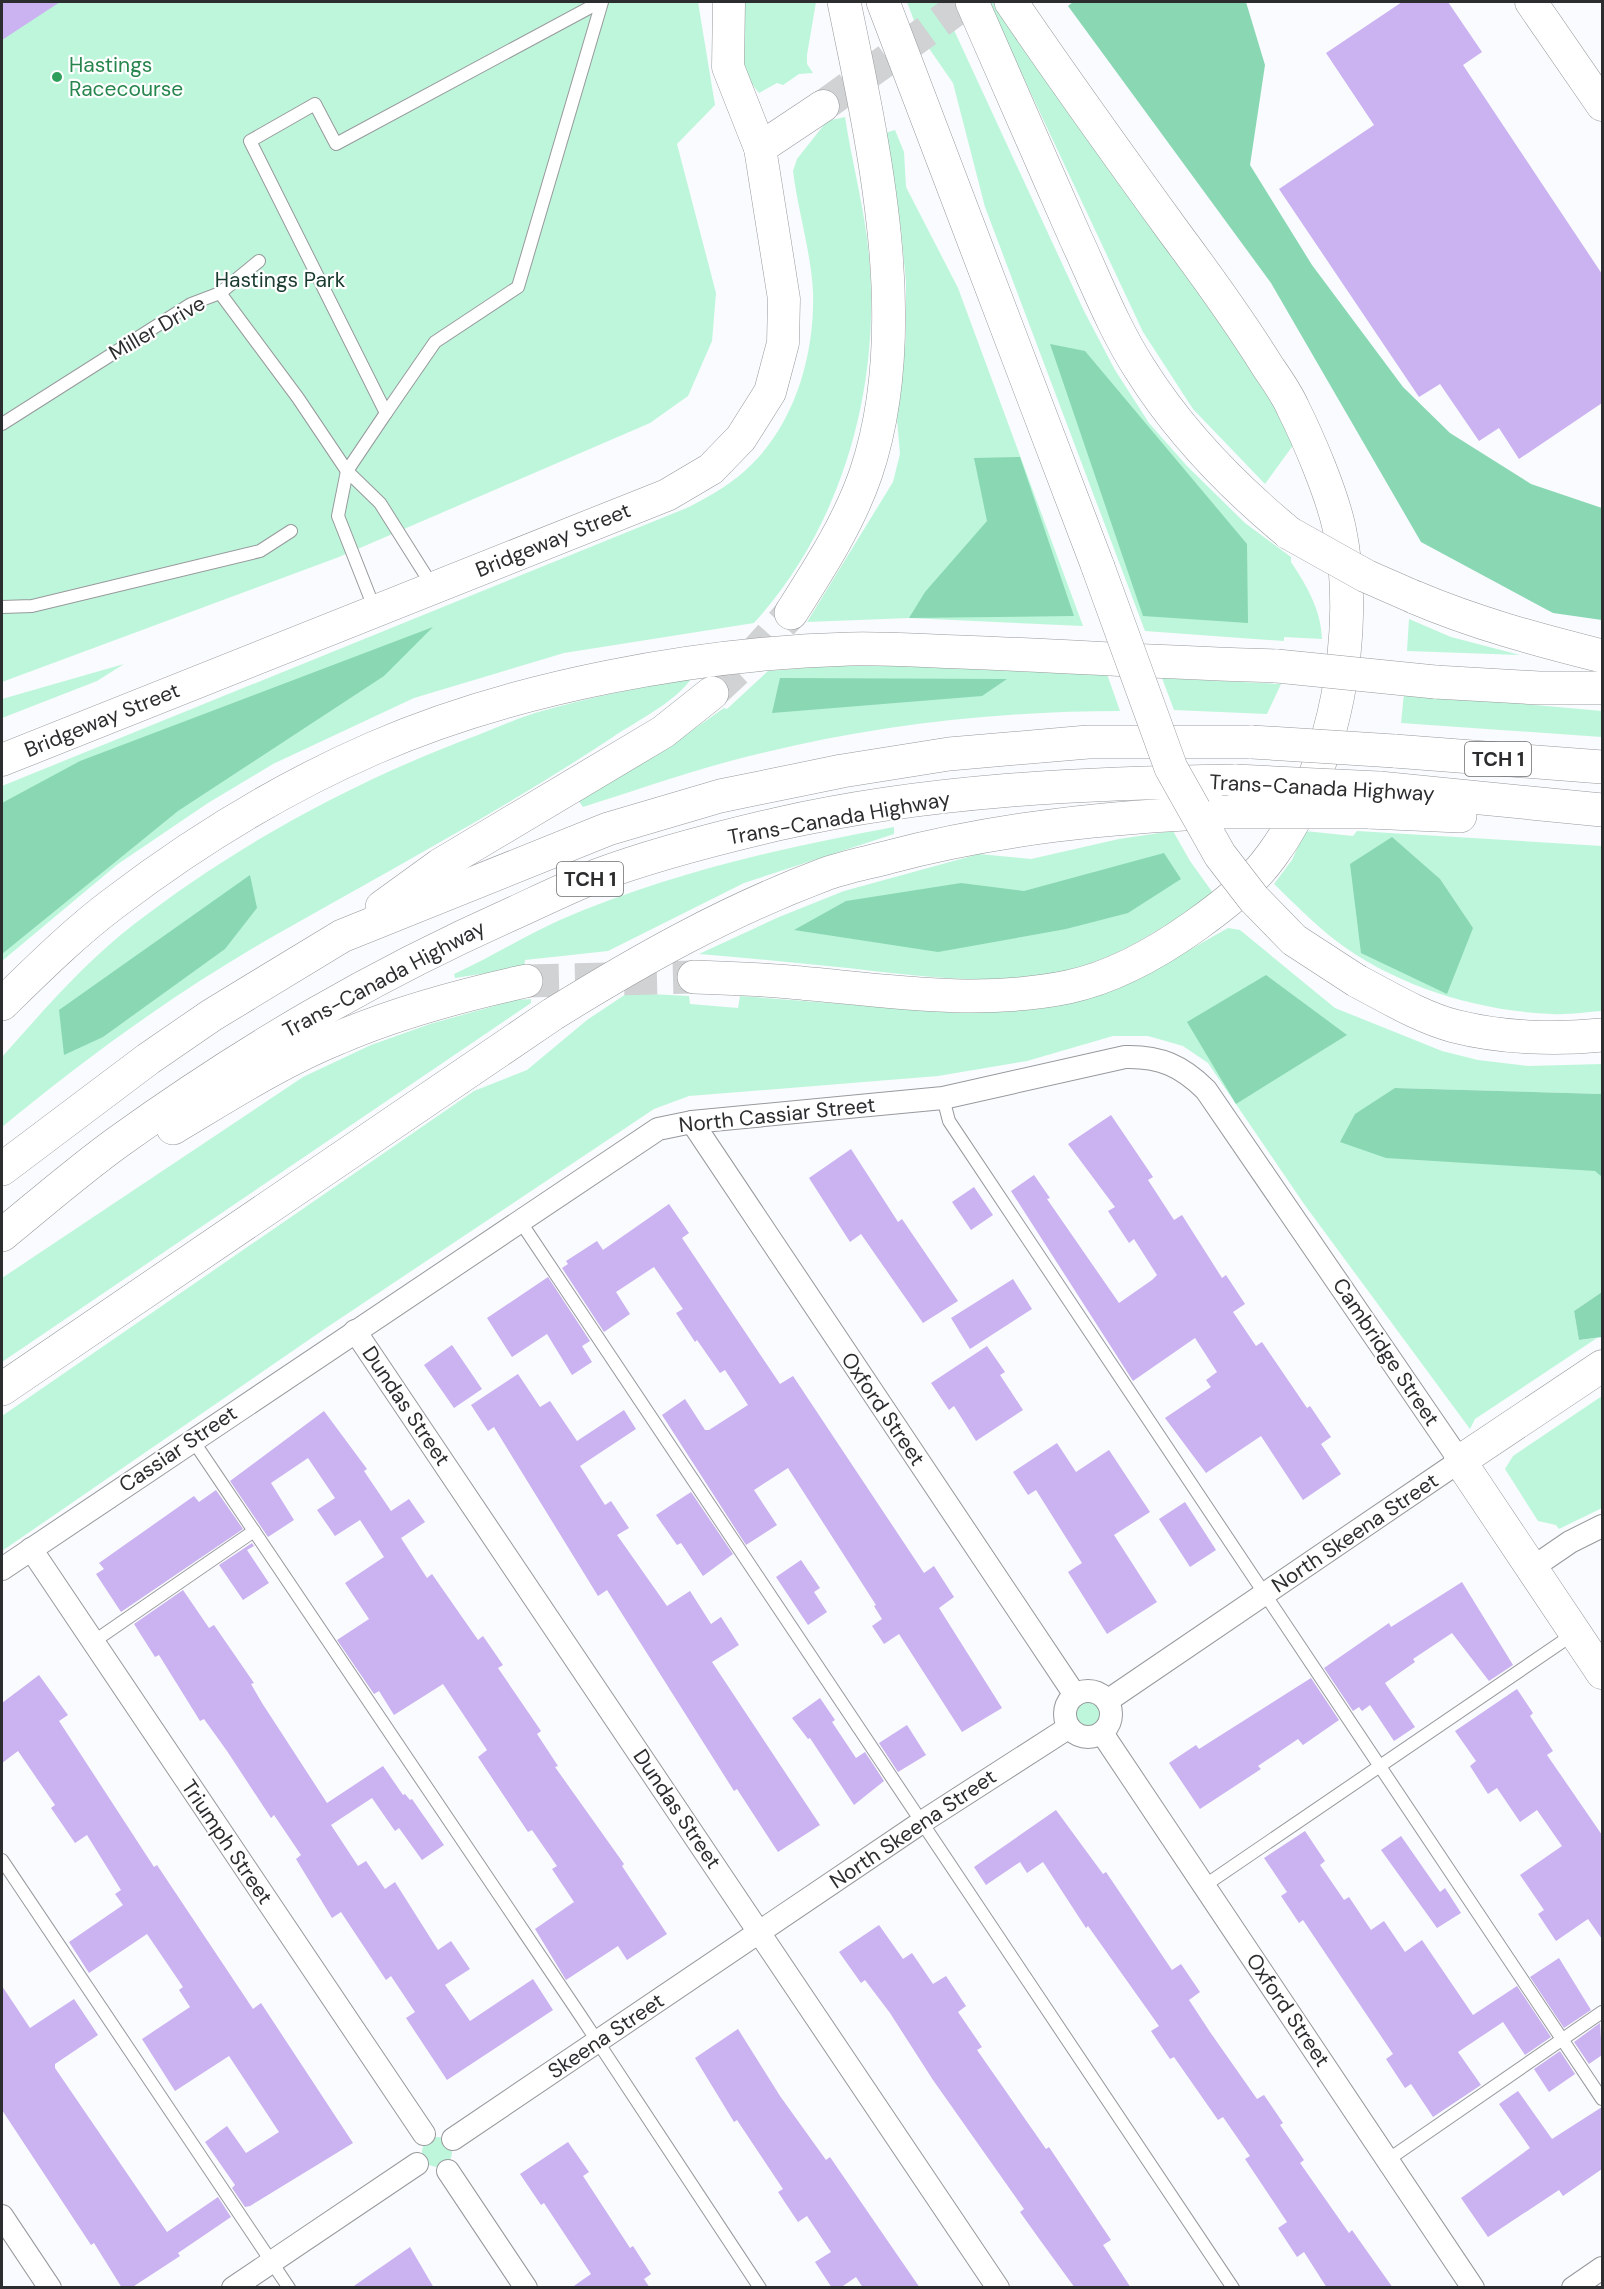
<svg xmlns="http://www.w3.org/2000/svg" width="1604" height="2289" font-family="'DM Sans',sans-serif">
	<rect width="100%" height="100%" fill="#f9fbfe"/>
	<g fill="#bef6db">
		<polygon points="2,2 698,2 715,105 677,144 716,293 712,341 688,396 650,423 339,557 2,682"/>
		<polygon points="743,2 816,2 807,55 807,64 813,73 799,74 783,85 777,83 759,93 741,70"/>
		<path d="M907,2h34l143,309 31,59 34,53 38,43 58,57 46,34v5c16,24 30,48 31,77l-38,-2v4l-139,-10 -160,-424 -32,-124 -34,-49z"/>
		<polygon points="988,2 996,2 1259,376 1294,444 1265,484 1193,409 1143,332"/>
		<path d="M845,117c7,46 20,93 24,139 12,131 -26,269 -115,367l-190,30 -150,45 -141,66 -65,39 -90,61 -116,97v-175l687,-279c22,-12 45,-24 63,-43 44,-43 63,-112 61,-172 -2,-40 -15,-81 -20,-121l4,-12 30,-38z"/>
		<polygon points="895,130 904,152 906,187 958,288 1083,626 909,618 807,622 893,482 900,454 897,420 906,337 906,282 901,230 885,133"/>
		<polygon points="1409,619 1451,637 1520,655 1407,651"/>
		<polygon points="124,664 97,681 2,718 2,699"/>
		<path d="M830,666h109l168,8 13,37c-132,0 -269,17 -397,52 -47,13 -93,29 -140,44l-5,-7 76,-43 70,-49 3,1 41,-38z"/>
		<path d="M692,678c-18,25 -54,42 -79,59 -110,73 -227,135 -341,200 -96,55 -185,120 -270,190v-70c41,-46 82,-94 131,-132 103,-80 223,-145 345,-190 21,-8 42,-18 64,-24 49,-14 100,-24 150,-33z"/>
		<polygon points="1162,678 1281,684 1267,714 1174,710"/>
		<polygon points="1404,693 1602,711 1602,737 1401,723"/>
		<path d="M894,827v7l-150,49 -136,68 -83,9 -1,7 -69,11 -1,-4c36,-16 70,-38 106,-54 107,-46 220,-72 334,-93z"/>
		<path d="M1173,831l17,30 23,32c-48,34 -98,68 -157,80 -69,13 -139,3 -208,-5 -50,-5 -99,-10 -149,-14l80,-37 65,-26 135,-37 52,5 88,-20z"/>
		<path d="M1305,831l48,5 4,-5 245,15v165c-16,1 -33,4 -50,3 -75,-3 -157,-28 -217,-74 -22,-17 -41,-37 -61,-56l18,-24z"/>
		<polygon points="1228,928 1240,930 1335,1008 1442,1051 1478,1060 1528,1066 1602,1064 1602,1094 1395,1088 1596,1171 1602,1177 1602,1292 1574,1311 1579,1340 1597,1338 1475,1419 1470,1429 1304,1204 1208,1063 1183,1046 1148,1036 1113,1036 1027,1061 938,1076 689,1096 654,1109 326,1328 2,1551 2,1416 474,1091 527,1070 587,1020 650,978 650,994 689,996 690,1004 738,1008 740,996 959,1013 1011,1011 1145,975"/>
		<polygon points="531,999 531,1003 2,1362 2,1278 303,1077 371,1045 430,1024 515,1000"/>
		<polygon points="1602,1396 1602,1508 1559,1529 1556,1525 1538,1521 1505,1469 1513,1456"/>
		<circle cx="1088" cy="1715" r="17"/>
		<circle cx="437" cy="2152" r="15"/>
	</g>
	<g fill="#8ad7b4">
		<polygon points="1073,2 1246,2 1265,65 1250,165 1312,265 1403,387 1450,433 1531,484 1602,508 1602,620 1553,613 1421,542 1271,283 1068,6"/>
		<polygon points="1050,344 1085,351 1247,544 1248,623 1143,616"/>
		<polygon points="1020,457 1074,616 909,618 925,592 987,521 974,458"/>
		<polygon points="433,627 384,676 178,811 2,954 2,803 80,761"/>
		<polygon points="780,678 1007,679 982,696 772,713"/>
		<polygon points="1392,837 1440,879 1473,928 1447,994 1361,953 1350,864"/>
		<polygon points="1164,853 1181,879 1128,913 1066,929 938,952 794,930 846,901 961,883 1024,891"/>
		<polygon points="250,875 257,908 225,949 103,1037 64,1055 59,1010"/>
		<polygon points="1266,975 1347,1035 1236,1104 1187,1022"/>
		<polygon points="1395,1088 1602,1094 1602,1177 1595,1171 1386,1158 1340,1142 1355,1114"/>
		<polygon points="1602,1292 1602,1337 1579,1340 1574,1311"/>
	</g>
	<g fill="#cbb2f1">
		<polygon points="2,2 60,2 2,40"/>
		<polygon points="1402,2 1448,2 1482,52 1463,65 1602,274 1602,403 1519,459 1499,428 1479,441 1440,384 1419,397 1279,189 1374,125 1326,53"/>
		<polygon points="1111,1115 1153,1177 1148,1180 1174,1220 1182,1215 1222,1278 1226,1275 1245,1304 1233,1312 1256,1346 1262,1342 1307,1408 1310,1406 1331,1437 1321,1444 1341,1474 1303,1500 1261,1436 1206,1473 1165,1418 1211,1387 1206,1380 1217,1372 1195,1338 1133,1381 1011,1191 1034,1175 1050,1198 1047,1199 1119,1303 1152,1280 1157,1275 1134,1239 1129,1243 1108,1211 1115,1207 1068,1144"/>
		<polygon points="851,1149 898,1222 902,1219 958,1301 923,1323 861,1234 850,1242 809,1178"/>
		<polygon points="974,1187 993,1215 971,1230 952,1202"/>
		<polygon points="669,1204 689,1233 682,1238 780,1384 793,1376 924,1573 934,1566 954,1597 939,1608 1002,1708 962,1732 899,1634 884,1644 872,1626 882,1619 874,1606 876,1605 788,1468 754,1490 777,1525 746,1545 662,1415 685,1399 705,1430 709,1430 748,1405 725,1370 720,1373 697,1340 695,1342 676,1313 683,1309 654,1267 616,1292 630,1314 604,1332 562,1268 568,1264 566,1261 597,1241 603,1250"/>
		<polygon points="548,1277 590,1341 582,1346 592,1362 572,1375 547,1334 512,1357 487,1318"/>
		<polygon points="1013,1279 1032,1309 970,1349 951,1318"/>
		<polygon points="452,1345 482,1389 454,1408 424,1365"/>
		<polygon points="987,1346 1005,1372 1000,1375 1023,1410 976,1441 954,1406 949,1410 931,1383"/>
		<polygon points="518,1374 540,1407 550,1401 577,1441 624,1410 636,1429 580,1466 605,1505 611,1501 629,1528 617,1535 667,1606 690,1591 711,1624 721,1617 739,1645 712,1662 820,1825 778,1852 737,1789 734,1791 607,1590 598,1596 494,1427 488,1431 471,1405"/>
		<polygon points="324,1411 367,1469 364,1471 391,1511 409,1499 425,1522 401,1538 427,1578 432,1574 478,1640 483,1636 503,1665 498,1668 541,1731 537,1734 558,1766 555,1767 624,1864 622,1866 667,1934 627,1960 618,1946 566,1980 535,1929 574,1902 552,1869 557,1866 532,1830 528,1832 478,1757 487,1750 443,1684 394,1715 379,1691 374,1694 337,1640 369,1619 345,1583 384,1557 360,1520 335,1536 317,1510 335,1498 308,1458 271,1483 294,1520 268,1537 230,1481"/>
		<polygon points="1057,1443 1076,1472 1109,1450 1150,1512 1114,1535 1157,1602 1107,1634 1068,1572 1082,1563 1036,1490 1028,1495 1013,1472"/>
		<polygon points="216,1490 243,1529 121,1612 96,1574 104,1569 99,1563 194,1496 199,1502"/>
		<polygon points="691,1492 733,1554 703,1576 681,1543 677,1545 656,1515"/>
		<polygon points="1185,1502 1216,1550 1190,1567 1159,1519"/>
		<polygon points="252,1543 254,1546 247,1550 269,1583 243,1600 219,1565"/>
		<polygon points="801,1560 820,1588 814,1592 827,1612 808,1625 776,1577"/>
		<polygon points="1462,1582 1513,1665 1489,1681 1452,1633 1413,1659 1415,1662 1385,1683 1415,1727 1394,1741 1370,1705 1362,1711 1359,1707 1353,1711 1324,1668 1389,1623 1391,1627"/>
		<polygon points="183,1590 209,1628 214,1625 254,1683 251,1684 262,1703 327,1803 383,1766 403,1795 405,1794 410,1800 412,1799 444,1845 422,1860 399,1828 395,1831 372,1798 331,1825 358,1866 366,1861 385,1889 395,1882 438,1950 451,1941 470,1969 445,1985 470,2021 533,1979 553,2010 447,2080 406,2018 415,2012 391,1976 386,1980 341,1912 332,1918 296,1859 301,1855 274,1815 271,1818 227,1751 204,1719 200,1721 159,1655 155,1657 134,1624"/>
		<polygon points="39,1675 68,1715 59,1721 154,1867 157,1865 253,2009 261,2003 353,2143 250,2206 245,2207 232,2188 235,2185 205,2142 227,2126 246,2153 279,2132 229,2056 175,2091 142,2039 190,2007 179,1990 183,1987 147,1934 89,1973 69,1942 123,1905 115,1894 121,1890 87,1835 75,1843 51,1808 55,1805 18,1751 2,1763 2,1703"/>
		<polygon points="1311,1678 1339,1720 1303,1745 1298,1739 1258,1766 1261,1769 1200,1809 1169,1763 1196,1745 1199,1749"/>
		<polygon points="1517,1689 1533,1713 1530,1716 1553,1751 1547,1755 1602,1835 1602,1939 1588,1919 1556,1941 1538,1914 1544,1910 1520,1875 1562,1846 1537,1810 1520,1822 1497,1788 1488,1794 1470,1766 1476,1761 1455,1731"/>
		<polygon points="820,1698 835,1720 832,1722 856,1758 865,1752 884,1781 854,1805 810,1738 808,1739 792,1718"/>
		<polygon points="907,1725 926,1755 898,1772 879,1743"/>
		<polygon points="1056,1810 1103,1874 1106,1872 1172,1970 1181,1964 1200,1992 1189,2000 1210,2032 1257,2099 1264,2095 1283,2123 1280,2125 1304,2160 1300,2163 1349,2233 1352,2230 1393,2288 1327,2288 1304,2252 1297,2257 1278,2228 1287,2222 1245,2159 1250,2156 1223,2117 1218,2120 1174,2057 1170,2059 1151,2031 1159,2026 1088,1926 1086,1928 1043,1862 1027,1873 1020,1862 986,1885 974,1867"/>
		<polygon points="1305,1831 1325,1861 1320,1865 1344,1900 1349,1897 1371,1930 1384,1921 1405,1952 1422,1940 1473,2015 1517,1986 1551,2037 1525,2055 1503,2022 1458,2052 1481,2085 1433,2117 1411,2084 1405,2088 1386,2059 1393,2054 1303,1920 1299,1923 1281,1896 1287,1892 1264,1858"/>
		<polygon points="1401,1836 1440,1892 1445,1888 1461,1913 1437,1928 1381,1850"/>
		<polygon points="879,1925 903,1959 912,1953 933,1984 946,1976 966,2006 958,2012 982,2047 977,2050 1046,2149 1049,2147 1111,2240 1103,2245 1131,2288 1075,2288 1040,2240 1020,2212 1024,2209 933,2080 890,2013 865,1980 861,1983 839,1952"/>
		<polygon points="1559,1958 1591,2010 1564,2028 1530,1977"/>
		<polygon points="2,1986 30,2028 74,1999 98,2035 55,2064 55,2068 167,2232 218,2197 231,2217 178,2253 180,2256 131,2288 122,2288 94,2243 91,2245 2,2110"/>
		<polygon points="1600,2023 1602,2055 1589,2064 1574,2042"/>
		<polygon points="738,2029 780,2096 826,2160 830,2157 920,2288 863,2288 856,2277 840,2288 832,2288 815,2262 831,2252 807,2216 798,2222 778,2192 783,2189 737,2120 734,2122 695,2058"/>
		<polygon points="1560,2051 1575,2074 1549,2092 1534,2069"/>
		<polygon points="1518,2091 1552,2139 1602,2107 1602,2169 1563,2196 1559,2190 1488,2237 1461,2198 1530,2148 1499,2104"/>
		<polygon points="568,2142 589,2172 583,2176 630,2248 633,2246 651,2274 644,2279 650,2288 571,2288 591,2274 544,2203 541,2205 520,2174"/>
		<polygon points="410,2247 434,2288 351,2288"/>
	</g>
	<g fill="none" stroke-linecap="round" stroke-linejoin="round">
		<polyline stroke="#d0d2d4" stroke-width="32" stroke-dasharray="32 16" stroke-linecap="butt" points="823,106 967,2"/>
		<g stroke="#d0d2d4" stroke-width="33" stroke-dasharray="33 16" stroke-linecap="butt">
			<polyline points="712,693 755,653 791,613"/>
			<polyline points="526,981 694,977"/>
		</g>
		<g stroke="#97999c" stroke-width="14">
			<g id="lane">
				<polyline points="220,293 259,261"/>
				<polyline points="386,413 435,342 518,287 602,2"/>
				<polyline points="2,424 191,304 220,293 298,398 347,471 380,503 433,587"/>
				<polyline points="2,607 32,606 260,551 291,531"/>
				<polyline points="375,610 338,516 347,471 386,413 250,141 315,104 336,144 600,2"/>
				<polyline points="943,1098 949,1121 1602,2099"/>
				<polyline points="520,1221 1233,2288"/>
				<polyline points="192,1439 580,2015 760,2288"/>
				<polyline points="93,1642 254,1531"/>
				<polyline points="2,1860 289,2288"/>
				<polyline points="1204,1886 1575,1633"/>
				<polyline points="1389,2159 1602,2012"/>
			</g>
		</g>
		<g stroke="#97999c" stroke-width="24">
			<g id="street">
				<polyline points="692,1122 1075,1695"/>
				<polyline points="355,1331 998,2288"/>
				<polyline points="31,1549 424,2134"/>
				<polyline points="1532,1568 1570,1542 1602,1526"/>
				<path d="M2,1569l656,-440 34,-7 251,-24 182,-41c35,-1 57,9 81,33l254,371 -353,240"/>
				<circle cx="1088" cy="1714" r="23"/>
				<polyline points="1102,1733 1473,2288"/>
				<polyline points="453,2139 922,1822 1068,1728"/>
				<polyline points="448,2171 526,2288"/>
				<polyline points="2,2216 50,2288"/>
				<polyline points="233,2288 417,2164"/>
				<polyline points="1573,2288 1602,2268"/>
			</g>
		</g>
		<g stroke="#97999c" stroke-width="33">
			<g id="secondary">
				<polyline points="1531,2 1602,105"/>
				<polyline points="760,148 823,106"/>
				<polyline points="2,760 667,495 711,469 741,438 770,392 783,343 784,299 760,148 728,67 729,2"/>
				<polyline points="1602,1366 1460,1461 1602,1673"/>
			</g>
		</g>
		<g stroke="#97999c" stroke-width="34">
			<g id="highway">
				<polyline points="883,2 1098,567"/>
				<path d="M972,2c35,78 69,158 104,237 20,43 38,90 64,130 40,64 91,116 149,164"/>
				<path d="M1414,597c61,26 124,43 188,59"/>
				<path d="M791,613c28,-44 58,-90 75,-140 49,-145 8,-326 -22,-471"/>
				<polyline points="1435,682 1539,688 1602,688"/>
				<polyline points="1394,751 1602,767"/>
				<polyline points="1379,788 1602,810"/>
				<polyline points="1368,812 1460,816"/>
				<polyline points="382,907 440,865 663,732 712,693"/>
				<path d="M694,977c32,1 64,2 96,5 92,8 186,24 278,5 47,-10 89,-34 128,-62 28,-20 56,-42 76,-70 63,-85 89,-225 67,-328 -8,-35 -30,-87 -46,-119 -6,-14 -16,-28 -25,-41 -28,-45 -59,-88 -91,-131 -56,-77 -112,-155 -166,-234"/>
				<path d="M1357,981c31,16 63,36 97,45 47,12 101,14 148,9"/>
				<path d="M2,1004c36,-35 72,-71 112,-101 80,-61 168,-115 260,-155 140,-61 324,-95 476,-99 37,-1 74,2 110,3 106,4 211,11 317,14"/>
				<path d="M173,1128c54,-32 108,-67 165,-90 60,-26 124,-43 188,-57"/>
				<polyline points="2,1169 148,1059 212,1015 342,936 608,829 720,796 842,771 949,754 1088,742 1252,742"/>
				<path d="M2,1235c38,-31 76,-64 116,-93 128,-92 254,-166 398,-230 26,-12 53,-25 80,-36 58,-22 122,-38 182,-52 150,-34 305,-41 458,-43"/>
				<path d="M2,1389l551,-375c87,-54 174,-103 270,-139 21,-8 44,-12 66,-18 109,-29 220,-40 333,-45"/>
			</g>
		</g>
		<use href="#lane" stroke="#fff" stroke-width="12"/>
		<use href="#street" stroke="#fff" stroke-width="22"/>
		<use href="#secondary" stroke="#fff" stroke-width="32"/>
		<use href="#highway" stroke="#fff" stroke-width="33"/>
		<g stroke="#97999c" stroke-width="34" stroke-linecap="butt">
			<g id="highway-bridge">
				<polyline points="1289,533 1366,576 1414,597"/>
				<polyline points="1098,567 1171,768 1220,855 1254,899 1294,940 1357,981"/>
				<polyline points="1277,666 1435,682"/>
				<polyline points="1252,742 1394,751"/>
				<polyline points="1236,781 1379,788"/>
				<polyline points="1222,812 1368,812"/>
			</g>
		</g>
		<use href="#highway-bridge" stroke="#fff" stroke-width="33"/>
	</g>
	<circle fill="#2e9e5b" stroke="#fff" stroke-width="2" cx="57" cy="77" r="6"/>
	<g text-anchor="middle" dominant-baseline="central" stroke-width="4.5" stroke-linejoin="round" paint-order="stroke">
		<g fill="#fff" stroke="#6b6c6d" stroke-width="1.5">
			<rect x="1465" y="742" width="66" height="34" rx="4.5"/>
			<rect x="557" y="862" width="66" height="34" rx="4.5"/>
		</g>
		<g font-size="20" font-weight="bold" fill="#2c2d2e">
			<text x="1498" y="759">TCH 1</text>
			<text x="590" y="879">TCH 1</text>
		</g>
		<g font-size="21" fill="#27864d" stroke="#fff" text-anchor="start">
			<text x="69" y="65">Hastings<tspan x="69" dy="24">Racecourse</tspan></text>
		</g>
		<g font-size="21" fill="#1a3c2e" stroke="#fff">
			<text x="280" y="280">Hastings Park</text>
		</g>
		<g font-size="21" fill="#2c2d2e" stroke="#fff">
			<text transform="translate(157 328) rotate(-30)">Miller Drive</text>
			<text transform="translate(553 540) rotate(-22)">Bridgeway Street</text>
			<text transform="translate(102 720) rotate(-22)">Bridgeway Street</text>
			<text transform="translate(1322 788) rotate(3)">Trans-Canada Highway</text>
			<text transform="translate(839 818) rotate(-10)">Trans-Canada Highway</text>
			<text transform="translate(384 979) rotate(-28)">Trans-Canada Highway</text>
			<text transform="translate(777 1115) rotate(-6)">North Cassiar Street</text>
			<text transform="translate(1386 1352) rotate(56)">Cambridge Street</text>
			<text transform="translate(406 1406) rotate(56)">Dundas Street</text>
			<text transform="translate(883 1409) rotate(56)">Oxford Street</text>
			<text transform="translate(178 1449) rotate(-34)">Cassiar Street</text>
			<text transform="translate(1355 1533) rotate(-34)">North Skeena Street</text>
			<text transform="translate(677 1809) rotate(56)">Dundas Street</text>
			<text transform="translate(913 1829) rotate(-34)">North Skeena Street</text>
			<text transform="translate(227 1842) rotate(56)">Triumph Street</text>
			<text transform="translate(1288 2010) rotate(56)">Oxford Street</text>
			<text transform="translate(606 2036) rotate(-34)">Skeena Street</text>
		</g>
	</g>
	<rect width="1604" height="2289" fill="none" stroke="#2c2d2e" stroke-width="6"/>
</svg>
